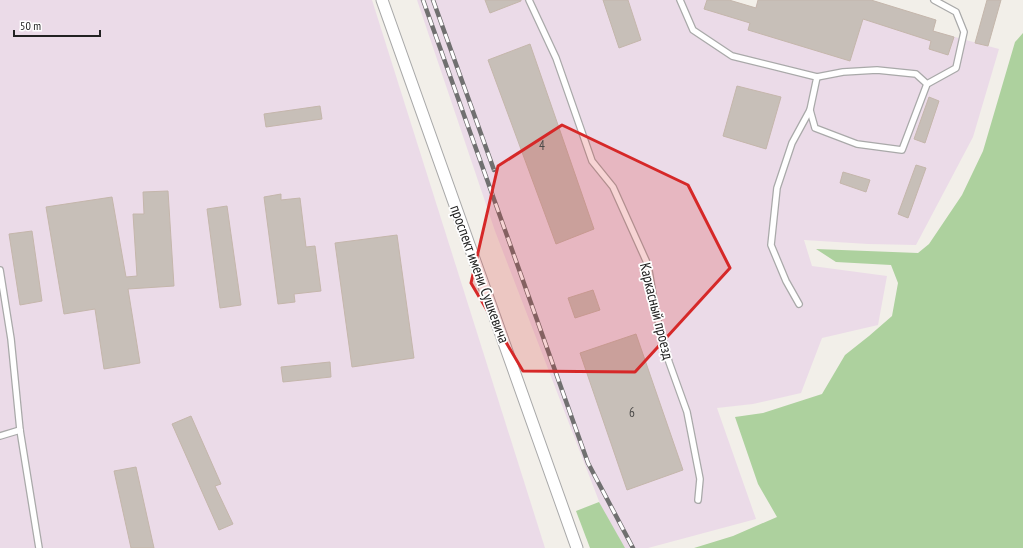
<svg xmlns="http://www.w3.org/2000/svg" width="1023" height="548" font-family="'PT Sans Narrow',sans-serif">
	<rect width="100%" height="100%" fill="#f2efe9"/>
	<g fill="#ebdbe8">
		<polygon points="0,0 372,0 545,548 0,548"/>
		<polygon points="417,0 729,0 755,8 758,0 871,0 936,20 933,31 999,49 973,137 916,245 868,244 804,240 812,266 887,276 878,325 822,338 801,393 753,404 717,408 756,519 648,548 617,548 495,231"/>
	</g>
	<g fill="#add19e">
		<polygon points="1023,33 1023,548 694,548 733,536 777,517 758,484 735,417 763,413 822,394 845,355 869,336 892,316 898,283 891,265 836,262 816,249 918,253 929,244 962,195 983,151 1015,42"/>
		<polygon points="599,502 625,548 590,548 576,511"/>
	</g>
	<g fill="#c7bfb8" stroke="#c4b6ab">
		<polygon points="485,0 521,0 521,1 490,13"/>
		<polygon points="603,0 628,0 641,40 619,48"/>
		<polygon points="707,0 729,0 756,8 758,0 871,0 936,20 933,31 954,37 948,55 929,49 931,41 863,19 850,61 748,30 750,23 704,9"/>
		<polygon points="987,0 1001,0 988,46 975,43"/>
		<polygon points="530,44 594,229 556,244 488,60"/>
		<polygon points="737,86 781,97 766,149 723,136"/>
		<polygon points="929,97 939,101 925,143 914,139"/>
		<polygon points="320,106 322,119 266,127 264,114"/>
		<polygon points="916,165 926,168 908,218 898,214"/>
		<polygon points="843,172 870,180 866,192 840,183"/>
		<polygon points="168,191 174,286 128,289 140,363 104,369 95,309 64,314 46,207 112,197 126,277 137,276 133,214 144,214 143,192"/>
		<polygon points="281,194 281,200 300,198 306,247 315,246 321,291 294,294 295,302 278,304 264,197"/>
		<polygon points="227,206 241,305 220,308 207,209"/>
		<polygon points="32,231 42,301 20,305 9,234"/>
		<polygon points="397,235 414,358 352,367 335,243"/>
		<polygon points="593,290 600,310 575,318 568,298"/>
		<polygon points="636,334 683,470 627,490 580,353"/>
		<polygon points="330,362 331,377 283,382 281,367"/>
		<polygon points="191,416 221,484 215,486 233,524 219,530 172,424"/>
		<polygon points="136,467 154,548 131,548 114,471"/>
	</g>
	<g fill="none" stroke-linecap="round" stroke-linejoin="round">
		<g stroke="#a9a9a9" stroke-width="8">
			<g id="lane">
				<polyline points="529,0 556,58 592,161 613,187 648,265 656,313 669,362 687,412 700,479 698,500"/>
				<polyline points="680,0 693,30 732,56 817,77 810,110 815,128 857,144 902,150 927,84 956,68 964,32 956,12 934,0"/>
				<polyline points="817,77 843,72 877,70 916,74 927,84"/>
				<polyline points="0,270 11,339 20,430 39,548"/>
				<polyline points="799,304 786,281 771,245 777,188 792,143 810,110"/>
				<polyline points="0,436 20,430"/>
			</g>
		</g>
		<g stroke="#a9a9a9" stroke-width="13">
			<polyline id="street" points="382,0 577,548"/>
		</g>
		<use href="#lane" stroke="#fff" stroke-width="5.5"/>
		<use href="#street" stroke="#fff" stroke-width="11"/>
		<g stroke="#707070" stroke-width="4.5">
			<g id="rail">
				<polyline points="423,0 588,463 633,548"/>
				<polyline points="433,0 494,170"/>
			</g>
		</g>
		<use href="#rail" stroke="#fff" stroke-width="3" stroke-dasharray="9" stroke-linecap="butt"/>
	</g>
	<path fill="#d62828" fill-opacity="0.2" stroke="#d62828" stroke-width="3" stroke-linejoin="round" d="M562,125l126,60 42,83 -95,104 -112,-1 -52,-88 27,-117z"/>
	<g text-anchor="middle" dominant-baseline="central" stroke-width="3.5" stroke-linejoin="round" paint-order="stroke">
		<g font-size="13" fill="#4b4948">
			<text x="542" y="145">4</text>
			<text x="632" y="412">6</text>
		</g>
		<g font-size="15" fill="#222" stroke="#fff">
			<text transform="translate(480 274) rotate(70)">проспект имени Сушкевича</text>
			<text transform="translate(657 311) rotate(76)">Каркасный проезд</text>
		</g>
	</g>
	<path d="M14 30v6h86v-6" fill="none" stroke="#222222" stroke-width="2"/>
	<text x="20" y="30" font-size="12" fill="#222222" stroke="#ffffff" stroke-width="3" paint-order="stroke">50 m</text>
</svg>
